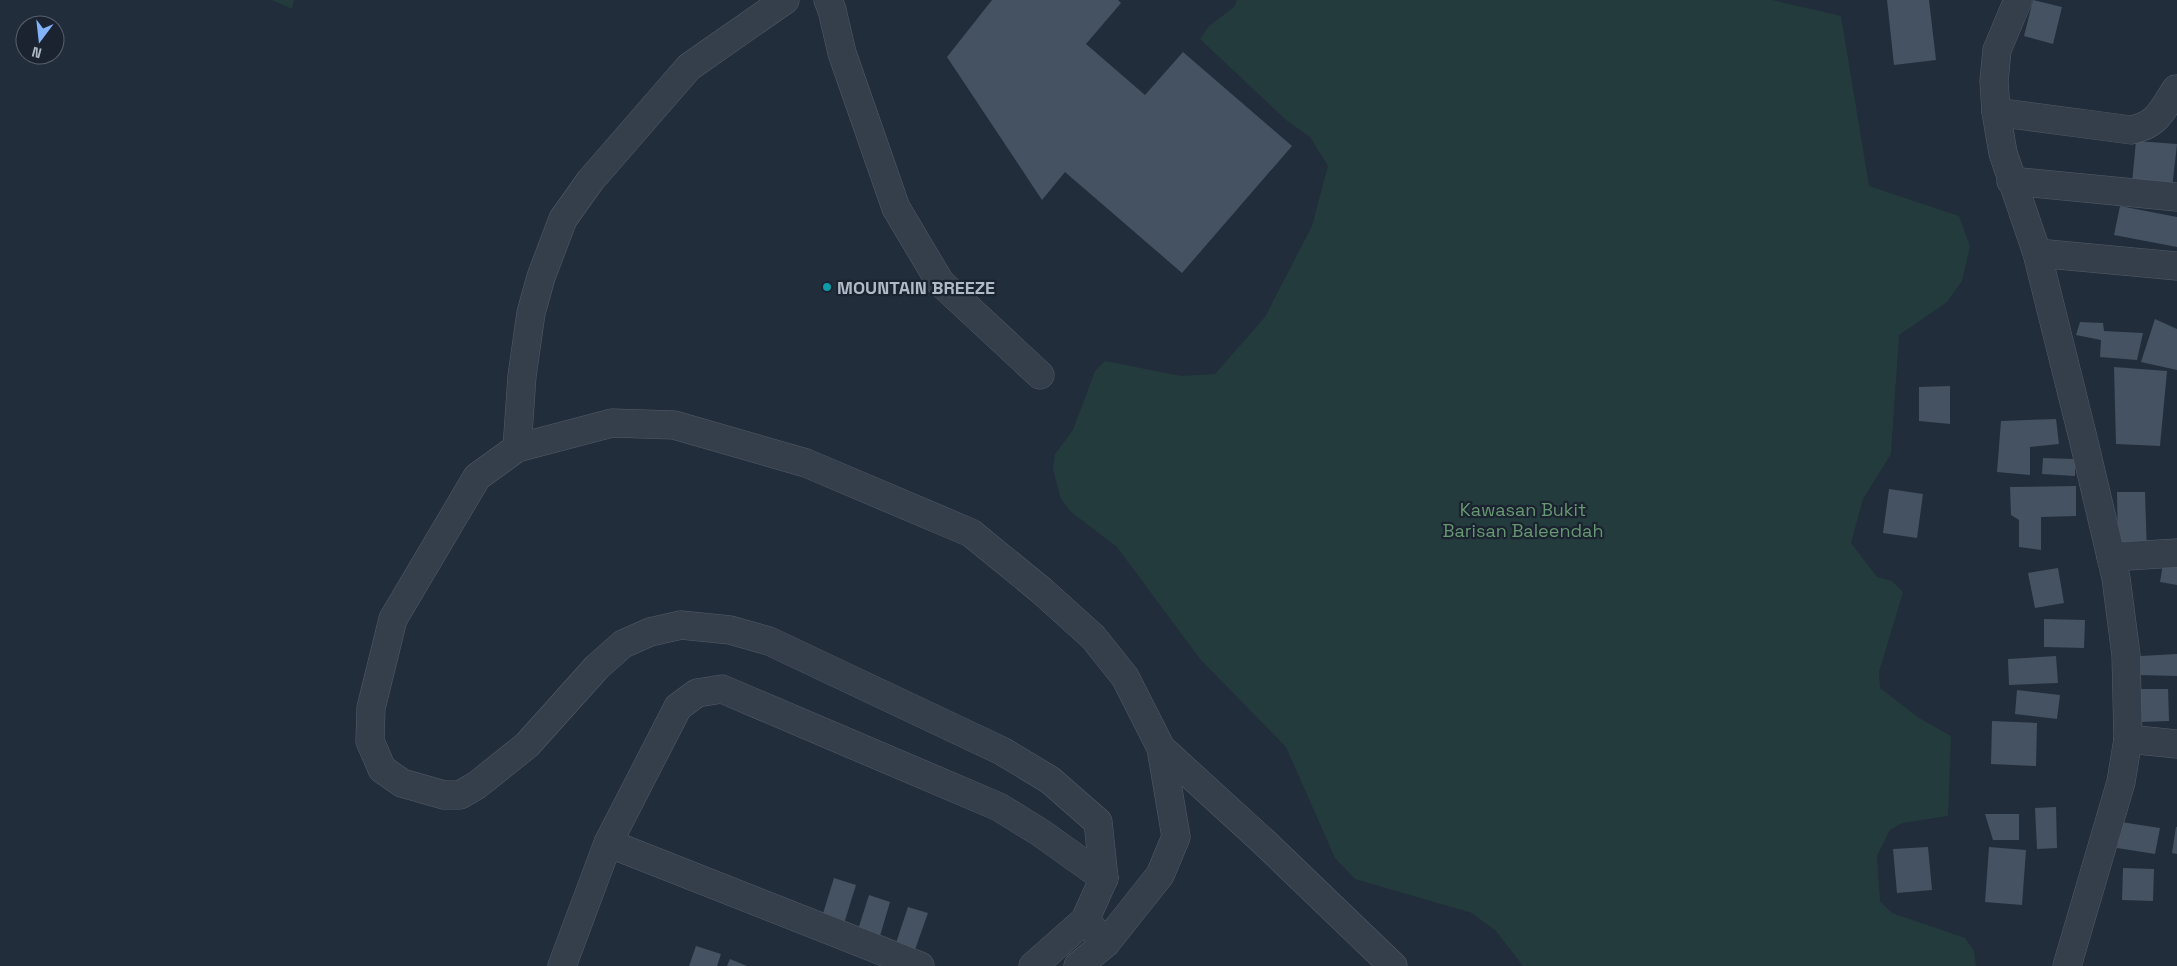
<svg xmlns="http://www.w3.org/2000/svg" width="2177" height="966" font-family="'Space Grotesk',sans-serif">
	<rect width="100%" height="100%" fill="#212d3a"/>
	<g fill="#243b3d">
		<polygon points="272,0 294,0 292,9"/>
		<polygon points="1237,0 1772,0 1841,16 1869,186 1959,216 1970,246 1962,281 1947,302 1899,335 1891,454 1863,499 1851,543 1877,577 1892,581 1903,592 1879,672 1880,688 1919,718 1951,736 1948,816 1902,823 1890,830 1877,856 1880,901 1892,913 1965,938 1974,951 1976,966 1523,966 1496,931 1472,913 1355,879 1335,858 1286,747 1200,659 1117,547 1071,512 1061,499 1053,469 1055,454 1073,430 1095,371 1105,361 1181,376 1215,374 1265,317 1312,226 1328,166 1310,137 1286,120 1200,39 1209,26 1234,7"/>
	</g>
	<g fill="#445262">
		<polygon points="992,0 1118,0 1121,3 1086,44 1145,95 1183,52 1292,146 1182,273 1065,172 1042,200 947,57"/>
		<polygon points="1887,0 1929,0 1936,60 1894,65"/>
		<polygon points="2033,0 2062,7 2053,44 2024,36"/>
		<polygon points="2136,141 2177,144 2172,189 2132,183"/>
		<polygon points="2120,206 2177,217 2177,247 2114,235"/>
		<polygon points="2155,319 2177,329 2177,370 2141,362"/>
		<polygon points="2080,322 2103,323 2104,331 2143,333 2137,360 2100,357 2101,340 2076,335"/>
		<polygon points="2114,367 2167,371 2160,446 2116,444"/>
		<polygon points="1950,386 1950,424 1919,421 1919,387"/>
		<polygon points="2056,419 2059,444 2030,447 2030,475 1997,472 2001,421"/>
		<polygon points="2043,458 2075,459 2075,476 2042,474"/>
		<polygon points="2076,486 2076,516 2041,517 2041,550 2019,547 2019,520 2011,515 2010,487"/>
		<polygon points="1889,489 1923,494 1917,538 1883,533"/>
		<polygon points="2117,492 2145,492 2147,554 2118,552"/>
		<polygon points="2164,558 2177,560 2177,585 2160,582"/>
		<polygon points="2058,568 2064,603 2035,608 2028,573"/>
		<polygon points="2044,619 2085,620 2084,648 2044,647"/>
		<polygon points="2177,654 2177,676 2137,675 2140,656"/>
		<polygon points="2056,656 2058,683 2009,685 2008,659"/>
		<polygon points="2141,689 2168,689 2169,721 2141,722"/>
		<polygon points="2017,690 2060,695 2057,719 2015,714"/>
		<polygon points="1992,721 2037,723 2036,766 1991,764"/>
		<polygon points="2056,807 2057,848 2037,849 2035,808"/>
		<polygon points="1985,814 2019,814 2019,840 1993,840"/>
		<polygon points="2121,822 2160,828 2155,854 2117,848"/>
		<polygon points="2176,827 2177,827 2177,854 2172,853"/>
		<polygon points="1928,847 1932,890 1897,893 1893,849"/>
		<polygon points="1989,847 2026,850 2022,905 1985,902"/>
		<polygon points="2123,868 2154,869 2153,901 2122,900"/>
		<polygon points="834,878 856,885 842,930 820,923"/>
		<polygon points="869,895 890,902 877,946 855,939"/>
		<polygon points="908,907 928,913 912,958 893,952"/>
		<polygon points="696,946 721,954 717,966 689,966"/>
		<polygon points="730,959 747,966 727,966"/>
	</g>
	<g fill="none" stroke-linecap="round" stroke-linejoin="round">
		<g stroke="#535c68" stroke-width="29">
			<g id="minor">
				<polyline points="828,0 832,10 842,53 896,208 940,282 1040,375"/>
				<polyline points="2018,0 1997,50 1994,81 1996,112 2003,153 2037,253 2084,442 2116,578 2126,655 2128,739 2121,782 2067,966"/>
				<path d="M1996,112l135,18c27,-5 31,-20 45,-41"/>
				<polyline points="2011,181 2177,197"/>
				<polyline points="2037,253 2177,266"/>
				<polyline points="517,448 522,376 531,313 541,277 563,219 590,181 689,67 785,0"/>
				<polyline points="2111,557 2177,553"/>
				<polyline points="2128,739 2177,744"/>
				<polyline points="1161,748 1264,842 1393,966"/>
				<polyline points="562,966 608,843"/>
				<polyline points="920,966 608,843 678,707 697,693 722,689 999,807 1041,833 1104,878"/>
				<polyline points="1033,966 1085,920"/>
				<polyline points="1078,966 1106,943 1160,875 1176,837 1161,748 1125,677 1093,637 1042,591 971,533 806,463 674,425 612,423 517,448 477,477 393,619 371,708 370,741 382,769 402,783 444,795 460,795 477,785 527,745 597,667 623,644 650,632 681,625 730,630 769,641 1002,751 1050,780 1098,822 1104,878 1085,920 1106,943"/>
			</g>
		</g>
		<use href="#minor" stroke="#353e4b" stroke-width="28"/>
	</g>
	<circle fill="#0f9aa8" stroke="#1a232f" stroke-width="2" cx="827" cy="287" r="5"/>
	<g text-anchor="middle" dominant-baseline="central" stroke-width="4.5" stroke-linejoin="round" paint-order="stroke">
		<g font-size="18" font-weight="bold" fill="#b0b9c7" stroke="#1a232f" text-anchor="start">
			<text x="837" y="287">MOUNTAIN BREEZE</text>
		</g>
		<g font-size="18" fill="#669871" stroke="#1a232f">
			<text x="1523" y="509">Kawasan Bukit<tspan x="1523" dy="21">Barisan Baleendah</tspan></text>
		</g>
	</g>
	<g transform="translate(40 40) rotate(195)"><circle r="24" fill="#1a232f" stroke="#565f6c"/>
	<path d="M0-4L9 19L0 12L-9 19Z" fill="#82b3fa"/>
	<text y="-8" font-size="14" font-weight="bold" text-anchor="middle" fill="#b0b9c7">N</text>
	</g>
</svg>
